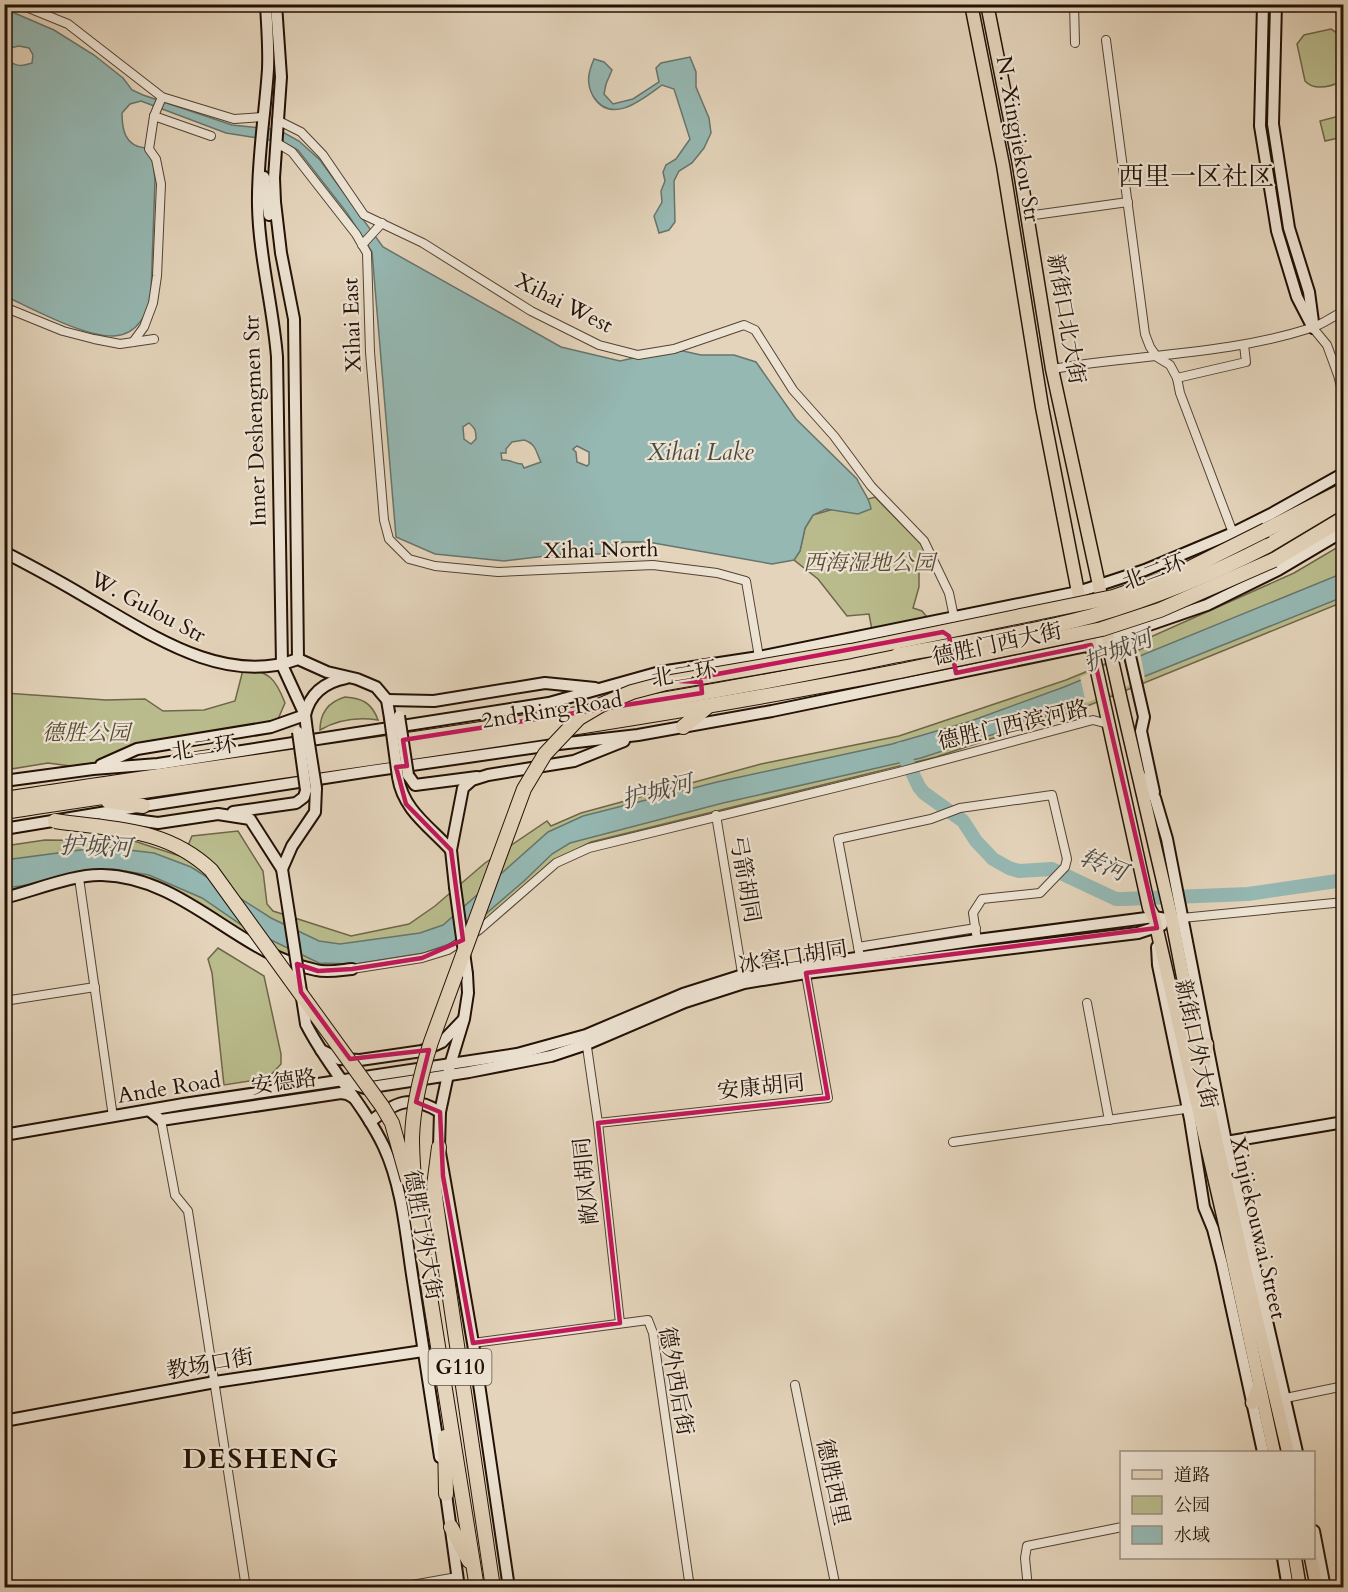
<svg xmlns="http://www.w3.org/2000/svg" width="1348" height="1592" font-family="Cardo,'Noto Serif SC',serif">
	<rect width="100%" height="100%" fill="#e4d4bb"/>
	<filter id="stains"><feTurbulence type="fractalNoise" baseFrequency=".00333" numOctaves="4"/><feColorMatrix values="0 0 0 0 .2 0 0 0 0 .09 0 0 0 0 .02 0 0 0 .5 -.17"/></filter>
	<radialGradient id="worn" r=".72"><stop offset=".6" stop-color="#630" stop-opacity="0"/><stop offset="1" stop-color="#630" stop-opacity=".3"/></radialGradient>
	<g fill="#b9bb8c" stroke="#6e6648" stroke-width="1.5">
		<path d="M1331,29c17,8 13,36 12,52 -11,5 -28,11 -38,0l-8,-37 7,-9z"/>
		<polygon points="1343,115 1343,137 1325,141 1320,121"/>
		<polygon points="875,497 921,544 930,561 919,569 919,587 913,608 922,611 927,617 872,630 869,614 847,616 818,579 794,560 800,551 805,528 813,515"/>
		<polygon points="1343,544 1343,602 1075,711 936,757 591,842 549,864 489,917 449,946 423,956 349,965 318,967 259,945 188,897 114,872 5,892 5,846 45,840 134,841 183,857 192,836 238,831 263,871 267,904 273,911 351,936 409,924 435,906 485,863 547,821 551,826 581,813 761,764 899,736 1066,680 1146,647 1146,639 1294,573"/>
		<path d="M244,666c26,8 31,11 41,37l-7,16 -7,8 -134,22 -44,20 -45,-6 -43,7v-77l101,7 39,-1 18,12 41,-1 31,-9z"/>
		<path d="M345,697c17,1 27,6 33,23 -20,-3 -41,0 -58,10 0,-17 8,-28 25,-33z"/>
		<polygon points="218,948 264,976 281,1054 281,1064 268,1078 224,1085 212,973 208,959"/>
	</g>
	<g fill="#95b8b3" stroke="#67756d" stroke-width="1.5" fill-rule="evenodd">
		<path d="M5,9l49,21 40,25 29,23 9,12 11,5 89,30 47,5 20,11 21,19 63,87 178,100 59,14 54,-12 27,6h33l22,7 40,57 61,60c4,10 13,19 14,30l-13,5 -32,-5 -13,6 -8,13 -5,23 -6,9 -22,4 -124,-22h-24l-8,2 -7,10h-13l-8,-3 -84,10 -69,-7 -39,-17 -24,-285 -25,-39 -49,-63 -15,-8 -57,-9 -85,-32 -11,3 -8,9c0,17 3,33 23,35l8,12 2,20 -4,113c-2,20 -14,42 -37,43 -30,1 -81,-27 -109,-40l-1,-233 5,-2c8,6 14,5 23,2l1,-8 -4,-7 -10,-2 -14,3zM469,423c6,5 7,7 7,16l-5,5 -7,-5 -1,-12zM524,440c13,4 12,13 17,22l-17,6 -2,-4c-8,0 -12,-5 -20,-4l-1,-7h5v-4l6,-7zM577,446l12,6v12l-2,2 -10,-4 -1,-10 -3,-3z"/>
		<path d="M690,57l6,15v15l13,31 2,15 -7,15 -12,15 -13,8 -5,10 1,41 -6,8 -10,3 -5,-17 8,-14 -1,-11 4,-10 -2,-9 3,-7 10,-6 14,-20 -16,-50 -12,-4c-19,14 -51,41 -69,11 -7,-13 -5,-23 1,-37l10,3 8,8 -6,14 -2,10 9,10 20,-5 26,-17 -3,-14 5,-5z"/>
		<polygon points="1343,573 1343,597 1028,723 921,758 723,803 570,843 552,854 524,881 452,943 424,953 355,964 319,963 246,928 202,898 149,875 113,869 81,871 43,883 5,888 5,860 103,847 154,853 191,867 271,918 319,941 340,944 420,933 443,925 548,832 583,816 717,782 892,744 971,721 1064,687"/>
	</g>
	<polygon fill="#e4d4bb" points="1140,652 1145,679 1086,703 1080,677"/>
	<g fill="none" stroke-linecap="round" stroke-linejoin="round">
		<polyline stroke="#95b8b3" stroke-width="14" points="901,749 919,787 924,793 963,821 976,841 993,859 1009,868 1019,871 1052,869 1116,899 1123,899 1248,894 1344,880"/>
		<g stroke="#534232" stroke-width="10">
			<g id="street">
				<polyline points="19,4 68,24 162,97 234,119 262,117"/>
				<polyline points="1074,4 1075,43"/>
				<polyline points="1338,4 1344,24"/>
				<polyline points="1106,40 1145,334 1150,347 1157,357 1170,365 1177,378 1180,393 1233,533"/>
				<polyline points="154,116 211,136"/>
				<polyline points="277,120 301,132 323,155 364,215 423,243 531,311 599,345 638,355 674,349 744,325 755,330 793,390 834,436 871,486 924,541 949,593 954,617"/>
				<polyline points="277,143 292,152 356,234 367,253 370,352 384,520 389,539 409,559 435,566 498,572 653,565 717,573 746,581 759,657"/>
				<polyline points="1027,216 1128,202"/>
				<polyline points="362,245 382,223"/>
				<polyline points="4,307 63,331 94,339 120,344 154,339"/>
				<polyline points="1313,328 1327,345 1338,375 1344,398"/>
				<polyline points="133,342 144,327 153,303 157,276 161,184 156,159 149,149 154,116 162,97"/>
				<path d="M1052,369c87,-15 175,-14 259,-41 11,-3 22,-12 33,-17"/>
				<polyline points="1177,378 1246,362 1244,345"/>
				<polyline points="716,815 743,979"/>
				<polyline points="79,878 113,1117"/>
				<polyline points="1182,918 1344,902"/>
				<polyline points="858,947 976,928"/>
				<polyline points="860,957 838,839 931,819 960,808 1052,795 1067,859 1065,867 1040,893 982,899 973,913 977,940"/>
				<polyline points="352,969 422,958 448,950 479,930 556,863 589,848 895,773 1093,720 1108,724"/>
				<polyline points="4,1001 95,987"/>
				<polyline points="1087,1003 1109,1120"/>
				<polyline points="586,1040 598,1123 620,1323"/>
				<polyline points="161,1120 175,1195 188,1211 246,1588"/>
				<polyline points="598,1123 828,1098 805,969"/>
				<polyline points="953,1142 1192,1108"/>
				<polyline points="473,1343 648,1320 653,1333 690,1588"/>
				<polyline points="795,1385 836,1588"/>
				<polyline points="1281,1399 1344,1386"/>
				<polyline points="395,1588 457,1577"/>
				<polyline points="1028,1588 1025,1558 1027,1546 1122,1527"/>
			</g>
		</g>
		<g stroke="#231105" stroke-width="14">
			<g id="secondary">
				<path d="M266,4c1,22 3,43 2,65 -3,46 -11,91 -10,137 1,51 15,100 19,151l5,308 23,50 2,16"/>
				<polyline points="276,4 281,77 274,178 275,202 281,253 294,319 298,659"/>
				<polyline points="1263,4 1260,126 1277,231 1297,297 1313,328"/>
				<polyline points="1276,4 1273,124 1289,228 1309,292 1313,322"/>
				<polyline points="264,177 269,215"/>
				<path d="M4,552c29,15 57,30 85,47 61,35 136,88 209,60l29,13 30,7 19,8 11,13 3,18"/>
				<polyline points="1125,634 1144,717 1141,731 1154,792"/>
				<polyline points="387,700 434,701 545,683 595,688"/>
				<path d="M305,715c5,-22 20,-33 41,-37"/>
				<polyline points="101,765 137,749 271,727 305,715"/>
				<polyline points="1139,774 1155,798 1167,839 1226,1142 1297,1452"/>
				<polyline points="408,775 415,785 477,777"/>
				<path d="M398,777c5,33 31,49 53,73"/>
				<polyline points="4,781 93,769 158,764 549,703 660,672 759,657 1078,592 1145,570 1233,533 1271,514 1344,473"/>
				<polyline points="233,812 296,803 304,797 306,790"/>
				<polyline points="104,816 158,823 218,814 250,819 282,869 290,920"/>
				<polyline points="4,829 143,806 370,771 559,744 638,735 772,711 1091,645 1207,605 1278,570 1344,531"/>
				<polyline points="282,869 292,846 315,812 316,788"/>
				<polyline points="455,887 451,850 463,788 472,780 488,775 574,761 624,741"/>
				<path d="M4,898c29,-7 70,-24 98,-23 83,2 136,79 214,95 11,3 25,0 36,-1"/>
				<polyline points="1157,947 1158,965 1190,1119 1204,1207 1213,1229 1222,1264 1263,1452"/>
				<polyline points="467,974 468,993 464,1019 450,1065 440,1112 439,1147 473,1343 509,1588"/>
				<path d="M306,1024c22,44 57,79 78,123 19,41 22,90 29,134 9,59 18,117 27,176"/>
				<polyline points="321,1050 339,1059 360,1060 422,1051 442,1042 463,1020"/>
				<polyline points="344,1081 365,1088 469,1072 551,1056 587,1044 685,1002 744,983 806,973 1138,933 1162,925"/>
				<polyline points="150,1111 161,1120 341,1093 347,1094 354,1098"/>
				<path d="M370,1122c25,-20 40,-28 70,-10"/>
				<polyline points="4,1135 184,1104 517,1054 586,1035 683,994 743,975 977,940 1154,917 1172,920 1182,918"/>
				<polyline points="1226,1142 1344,1122"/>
				<polyline points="4,1421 215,1382 423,1351"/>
				<polyline points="445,1487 459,1588"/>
				<polyline points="1314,1531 1325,1588"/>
				<polyline points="1283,1558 1288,1588"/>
			</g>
		</g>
		<g stroke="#231105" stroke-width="15">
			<g id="primary">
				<polyline points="971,4 1003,165 1042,407 1078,592 1095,662 1149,908 1154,917 1226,1229 1274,1452"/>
				<polyline points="987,4 1018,159 1052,369 1099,585 1111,656"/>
				<polyline points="1120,696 1172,920 1202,1076 1245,1269 1288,1452"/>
				<polyline points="1204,1065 1207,1044"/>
				<polyline points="1252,1403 1259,1386"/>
				<polyline points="1295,1558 1300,1588"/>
				<polyline points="1311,1558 1317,1588"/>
			</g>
		</g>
		<g stroke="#231105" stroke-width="16">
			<g id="highway">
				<polyline points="1266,530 1344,490"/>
				<polyline points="1267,546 1344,500"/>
				<polyline points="1274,560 1344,518"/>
				<polyline points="683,727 707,707"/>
				<path d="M4,799c299,-46 599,-81 894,-144"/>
				<polyline points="108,801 143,806"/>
				<path d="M4,812c299,-46 599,-83 896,-141"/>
				<polyline points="439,1147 434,1186 436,1204 493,1588"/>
				<polyline points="417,1216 477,1588"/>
				<polyline points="445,1437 446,1494"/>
				<polyline points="451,1527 469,1561"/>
			</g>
		</g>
		<use href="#street" stroke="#ede3d3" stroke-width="8"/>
		<use href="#secondary" stroke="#ede3d3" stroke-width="10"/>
		<use href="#primary" stroke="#e4d4bb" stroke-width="12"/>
		<use href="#highway" stroke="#e4d4bb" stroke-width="14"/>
		<g stroke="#231105" stroke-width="14" stroke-linecap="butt">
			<g id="secondary-bridge">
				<polyline points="399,716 408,775"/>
				<polyline points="390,718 398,777"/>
				<polyline points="307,731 316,788"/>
				<polyline points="298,732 306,790"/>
				<polyline points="455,887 467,974"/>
				<polyline points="290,920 306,1024"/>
			</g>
		</g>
		<g stroke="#231105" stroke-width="15" stroke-linecap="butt">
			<polyline id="primary-bridge" points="1111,656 1120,696"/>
		</g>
		<g stroke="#231105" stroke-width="16" stroke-linecap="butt">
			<g id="highway-bridge">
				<path d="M898,655c65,-12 131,-22 194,-39 61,-18 119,-41 175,-70"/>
				<polyline points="900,671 1102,629 1160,610 1274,560"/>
				<path d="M55,821c59,9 110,6 156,49l171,236 10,17 16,57"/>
				<path d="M417,1216c-2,-26 -5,-52 -5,-78 1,-33 9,-65 19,-96l93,-253 21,-35 34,-36 22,-13 31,-13 34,-9 185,-32 262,-54 61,-21 92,-46"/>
			</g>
		</g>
		<use href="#secondary-bridge" stroke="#ede3d3" stroke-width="10"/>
		<use href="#primary-bridge" stroke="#e4d4bb" stroke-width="12"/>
		<use href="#highway-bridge" stroke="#e4d4bb" stroke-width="14"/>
	</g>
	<path fill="none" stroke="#c2185b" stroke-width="4.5" stroke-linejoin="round" d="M943,632l6,4 7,37 135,-28 66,283 -351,45 22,125 -230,25 22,200 -147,20 -30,-167 -3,-64 -24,-10 13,-52 -79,9 -49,-67 -4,-28 21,7 34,-2 70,-11 41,-18 -12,-90 -45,-46 -10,-37 11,-1 -4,-26 299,-47 -1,-11 -21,-1z"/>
	<g text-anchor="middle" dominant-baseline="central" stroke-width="4.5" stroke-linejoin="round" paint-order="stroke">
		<rect fill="#ede3d3" stroke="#605043" stroke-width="1.5" x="428.5" y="1349" width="63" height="36" rx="4.5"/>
		<g font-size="21" font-weight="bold" fill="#231105">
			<text x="460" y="1367">G110</text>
		</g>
		<g font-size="22" fill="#231105" stroke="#ede3d3">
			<text transform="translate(1018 139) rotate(80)">N. Xingjiekou Str</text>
			<text transform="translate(564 303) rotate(27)">Xihai West</text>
			<text transform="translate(1066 319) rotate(80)">新街口北大街</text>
			<text transform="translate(352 325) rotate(-92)">Xihai East</text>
			<text transform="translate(255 421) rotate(-92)">Inner Deshengmen Str</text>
			<text transform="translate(601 550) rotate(-1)">Xihai North</text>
			<text transform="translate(1154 572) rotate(-20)">北二环</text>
			<text transform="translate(148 607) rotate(28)">W. Gulou Str</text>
			<text transform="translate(997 644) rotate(-12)">德胜门西大街</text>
			<text transform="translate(684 674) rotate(-9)">北二环</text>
			<text transform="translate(552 710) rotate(-9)">2nd Ring Road</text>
			<text transform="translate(1013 725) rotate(-13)">德胜门西滨河路</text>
			<text transform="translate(204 748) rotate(-8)">北二环</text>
			<text transform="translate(745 879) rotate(80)">弓箭胡同</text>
			<text transform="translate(793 957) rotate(-9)">冰窖口胡同</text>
			<text transform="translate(1196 1044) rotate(78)">新街口外大街</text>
			<text transform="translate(284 1082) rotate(-8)">安德路</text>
			<text transform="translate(761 1087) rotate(-6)">安康胡同</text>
			<text transform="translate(169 1088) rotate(-9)">Ande Road</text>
			<text transform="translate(586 1181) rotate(-96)">敞风胡同</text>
			<text transform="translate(1258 1228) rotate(77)">Xinjiekouwai Street</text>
			<text transform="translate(423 1235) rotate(80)">德胜门外大街</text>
			<text transform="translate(210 1364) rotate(-10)">教场口街</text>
			<text transform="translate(676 1381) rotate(80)">德外西后街</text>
			<text transform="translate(833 1482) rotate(78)">德胜西里</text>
		</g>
		<g font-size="22" font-style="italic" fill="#584c34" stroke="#ede3d3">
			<text x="869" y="563">西海湿地公园</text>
			<text x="86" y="733">德胜公园</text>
		</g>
		<g font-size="24" font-style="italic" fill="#4b4b42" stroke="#ede3d3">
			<text x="700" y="452">Xihai Lake</text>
			<text transform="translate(1118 651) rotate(-22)">护城河</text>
			<text transform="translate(657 792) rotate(-14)">护城河</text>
			<text transform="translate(96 847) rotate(2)">护城河</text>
			<text transform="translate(1103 865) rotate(22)">转河</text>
		</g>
		<g font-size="26" fill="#231105" stroke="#ede3d3">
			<text x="1196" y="176">西里一区社区</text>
		</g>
		<g font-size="28" font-weight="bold" letter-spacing="1.5" fill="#231105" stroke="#ede3d3">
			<text x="261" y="1459">DESHENG</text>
		</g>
	</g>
	<rect width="1348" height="1592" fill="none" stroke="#e4d4bb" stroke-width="24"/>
	<rect x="6" y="6" width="1336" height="1580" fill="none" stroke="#231105" stroke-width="3"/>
	<rect x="12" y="12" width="1324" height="1568" fill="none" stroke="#231105" stroke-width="1.5"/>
	<rect x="1120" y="1451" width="195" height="108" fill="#ede3d3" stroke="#9c8f81" stroke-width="1.5"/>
	<rect x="1132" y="1470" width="30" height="9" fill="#e4d4bb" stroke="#9c8f81" stroke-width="1.5"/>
	<text x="1174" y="1481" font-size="18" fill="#231105">道路</text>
	<rect x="1132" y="1496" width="30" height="18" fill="#b9bb8c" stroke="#9c8f81" stroke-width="1.5"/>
	<text x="1174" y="1511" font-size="18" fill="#231105">公园</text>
	<rect x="1132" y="1526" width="30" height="18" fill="#95b8b3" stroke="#9c8f81" stroke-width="1.5"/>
	<text x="1174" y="1541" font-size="18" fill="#231105">水域</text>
	<rect width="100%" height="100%" filter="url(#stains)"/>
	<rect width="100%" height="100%" fill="url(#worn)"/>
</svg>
